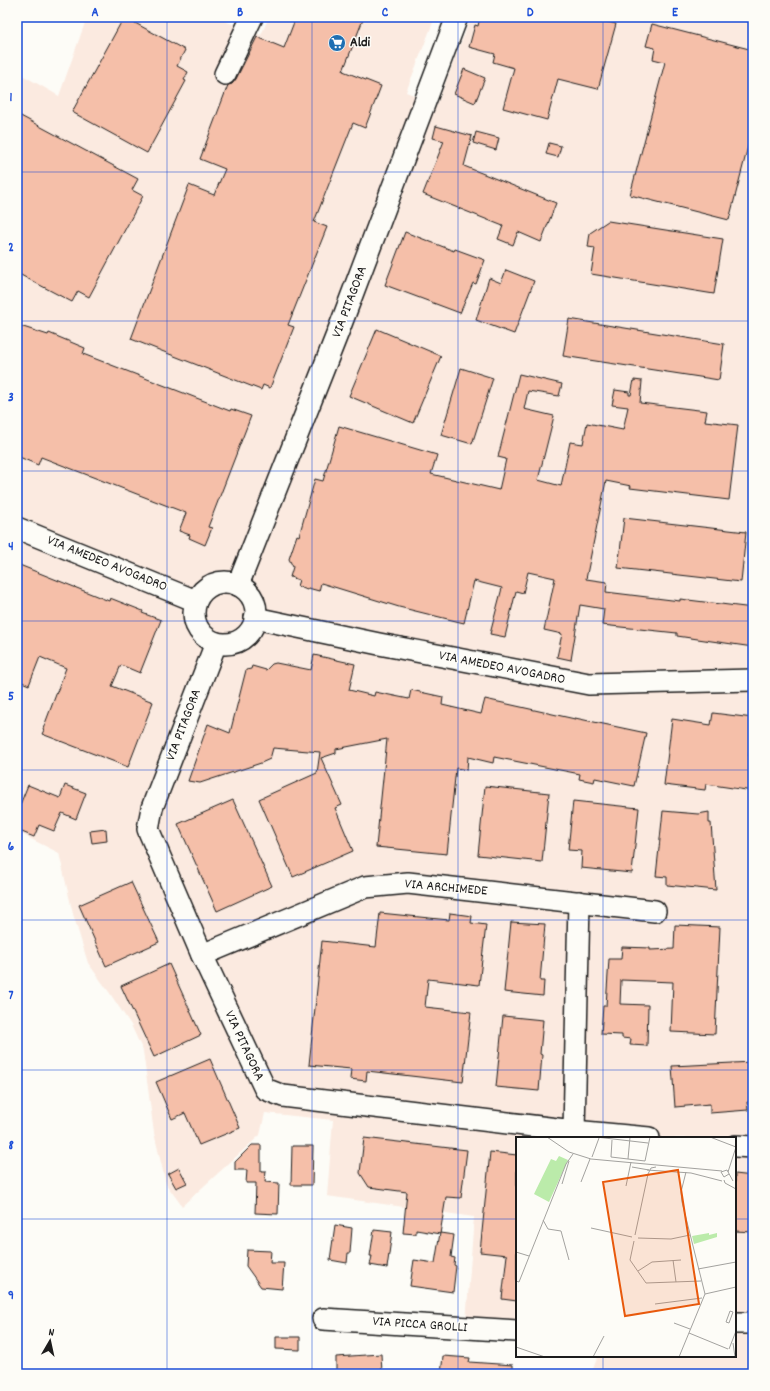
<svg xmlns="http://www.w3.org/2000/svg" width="770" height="1391" font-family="Dekko,sans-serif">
	<rect width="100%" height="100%" fill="#fdfcf7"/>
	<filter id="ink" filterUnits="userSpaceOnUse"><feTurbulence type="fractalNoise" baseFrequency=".025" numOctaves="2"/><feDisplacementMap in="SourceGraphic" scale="8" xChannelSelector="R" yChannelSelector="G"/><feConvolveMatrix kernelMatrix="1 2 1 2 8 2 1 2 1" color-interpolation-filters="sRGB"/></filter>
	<g filter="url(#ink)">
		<g fill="#fbeae0">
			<polygon points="87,17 214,17 261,35 269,17 435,17 406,92 437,104 471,17 753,17 753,1313 735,1314 735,1138 517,1138 517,1324 466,1322 474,1217 327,1196 333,1120 265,1113 260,1135 182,1206 166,1184 154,1133 143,1051 131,1025 109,992 88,963 73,914 59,853 17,832 17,72 59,96"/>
			<polygon points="753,1334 753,1374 591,1374 598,1356 735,1356 735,1335"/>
		</g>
		<g fill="#f5bfa9" stroke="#1c1c1c">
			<polygon points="124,17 185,50 177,66 188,72 184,80 186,81 147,153 72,112"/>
			<polygon points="296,17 364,17 343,71 381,86 365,128 353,123 314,222 327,227 288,325 294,327 270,388 263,385 261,390 131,339 189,185 214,195 225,169 200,159 228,85 232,84 236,79 257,37 284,48"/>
			<polygon points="480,17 589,17 616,24 598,89 558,79 547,120 503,108 514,68 493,62 495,54 469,47 475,25 478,26"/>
			<polygon points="652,24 753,50 753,127 729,220 630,195 665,62 653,59 655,48 646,46"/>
			<polygon points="464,69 485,78 475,103 454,94"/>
			<polygon points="17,114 138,179 132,190 143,196 89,297 78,291 72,302 17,273"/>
			<polygon points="436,126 472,136 464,166 556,203 541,242 518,232 513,245 498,239 503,226 423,194 444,141 433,138"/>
			<polygon points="476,132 499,138 496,150 473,143"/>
			<polygon points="549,143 561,146 558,157 546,154"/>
			<polygon points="608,221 723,239 714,294 591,274 595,248 588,247 590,233"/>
			<polygon points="405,232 454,251 455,249 485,260 476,284 473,283 460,313 385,285"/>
			<polygon points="506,270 534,281 514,334 476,320 489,278 501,283"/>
			<polygon points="569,319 724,344 719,380 563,356"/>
			<polygon points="17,325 48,335 49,333 85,348 83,354 230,411 231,409 251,416 208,527 212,528 205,545 189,538 190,535 179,531 186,513 41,457 38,465 17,456"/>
			<polygon points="377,329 441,356 413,423 349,396"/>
			<polygon points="461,368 493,378 472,444 441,435"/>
			<polygon points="519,374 562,384 559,396 528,391 524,409 554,416 538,480 561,486 570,442 583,444 587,423 623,430 628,407 612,405 615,390 629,392 629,395 631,395 634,380 642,381 640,403 707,411 705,421 738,425 729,500 630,488 631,486 606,481 586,579 607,582 606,592 680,601 680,599 753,608 753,647 677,636 677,633 602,625 604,609 580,605 571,660 557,657 562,634 544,630 555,578 528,572 523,593 516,591 505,637 490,634 502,588 474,581 464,623 399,607 321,583 319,591 308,588 307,590 297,586 299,580 290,577 293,567 289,559 297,535 299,536 315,479 323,481 339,426 437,455 431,474 499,490 506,459 498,457"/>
			<polygon points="624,518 746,532 741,582 618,568"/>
			<polygon points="17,564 109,601 110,598 143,611 142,613 161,620 140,673 121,665 112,686 153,702 128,767 42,734 44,730 43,729 66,668 40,657 29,685 17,680"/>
			<polygon points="314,655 355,664 349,690 374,696 375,692 409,699 411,690 443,697 442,705 481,714 485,699 575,719 575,718 646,733 634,786 595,778 594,782 579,779 580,774 494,757 493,763 468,757 467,770 456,768 447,854 376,847 387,739 336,749 336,753 321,758 342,805 335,808 353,851 293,877 259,799 317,773 320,752 273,748 270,759 261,763 200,783 188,781 208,724 230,733 246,670 251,669 252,666 266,670 272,664 276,663 311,670"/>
			<polygon points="713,713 753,718 749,756 753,757 753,791 706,784 705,790 664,785 672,719 711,725"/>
			<polygon points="28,785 60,798 65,785 86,793 76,819 62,813 54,831 39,825 34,837 17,830 17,812"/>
			<polygon points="485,786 549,793 542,862 478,855"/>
			<polygon points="233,800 272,886 217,911 178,824"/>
			<polygon points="573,801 639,808 632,873 581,868 582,851 568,850"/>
			<polygon points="663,811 698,814 709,812 709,823 711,823 716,890 667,885 667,877 656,876"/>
			<polygon points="106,829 107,841 92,843 90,831"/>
			<polygon points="131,882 159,942 106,966 79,905"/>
			<polygon points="380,913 449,920 450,913 472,916 471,923 486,925 479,985 428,979 425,1007 471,1012 463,1082 367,1071 366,1081 350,1079 351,1069 309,1065 322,941 376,947"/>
			<polygon points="511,922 545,924 540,981 544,981 543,996 504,992"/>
			<polygon points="675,925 720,927 715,1034 671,1032 673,982 621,980 620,1004 648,1005 647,1046 630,1045 631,1039 622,1038 622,1035 601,1034 603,1006 606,1006 609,959 621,959 622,947 650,948 650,950 674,949"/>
			<polygon points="169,964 201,1035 154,1057 121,986"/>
			<polygon points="503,1016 543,1020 540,1054 542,1055 539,1091 496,1087"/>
			<polygon points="210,1059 240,1128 199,1145 185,1113 172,1119 156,1082"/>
			<polygon points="753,1062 753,1102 747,1102 748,1110 710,1113 710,1104 675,1107 672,1066"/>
			<polygon points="364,1138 467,1150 461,1198 446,1197 440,1234 416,1230 416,1234 403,1233 407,1192 369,1187 360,1173"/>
			<polygon points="252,1145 261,1145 261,1171 266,1171 265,1182 279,1183 278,1214 255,1213 256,1183 246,1183 247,1170 235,1170 235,1162"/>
			<polygon points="292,1146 313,1146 312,1185 291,1185"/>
			<polygon points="490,1152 517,1155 517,1301 502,1299 507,1255 480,1252"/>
			<polygon points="179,1168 187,1183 176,1188 168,1174"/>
			<polygon points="735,1174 753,1176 753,1232 735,1231"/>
			<polygon points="335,1225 352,1228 350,1253 348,1253 347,1263 330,1260"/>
			<polygon points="374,1230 392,1232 387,1268 370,1265 372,1256 370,1256"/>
			<polygon points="440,1233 454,1235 451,1257 455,1258 454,1265 456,1266 453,1292 410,1286 414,1260 435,1263"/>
			<polygon points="247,1250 271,1251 270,1263 284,1263 282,1289 261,1287 246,1266"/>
			<polygon points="276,1337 300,1337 300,1350 276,1349"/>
			<polygon points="381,1354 382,1373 336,1374 336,1357"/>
			<polygon points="443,1356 470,1358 469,1362 513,1365 513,1374 441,1374"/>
		</g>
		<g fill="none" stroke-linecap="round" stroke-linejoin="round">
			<g stroke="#1c1c1c" stroke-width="24">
				<g id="minor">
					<polyline points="225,74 252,17"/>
					<polyline points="17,528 196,601"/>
					<circle cx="225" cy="613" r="31"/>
					<polyline points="238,585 338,332 457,17"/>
					<polyline points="255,618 379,644 589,684 753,680"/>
					<polyline points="216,643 152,808 148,829 202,955 265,1089 283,1096 574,1131 649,1138"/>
					<polyline points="202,955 365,887 408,883 655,911"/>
					<polyline points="574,1131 579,902"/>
					<polyline points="735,1146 753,1147"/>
					<polyline points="323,1319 517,1331"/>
					<polyline points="735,1323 753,1323"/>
				</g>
			</g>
			<use href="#minor" stroke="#fdfcf7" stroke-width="21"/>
		</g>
	</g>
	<path fill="none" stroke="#1d4ed8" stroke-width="1" stroke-opacity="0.55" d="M167,17v1357M312,17v1357M458,17v1357M603,17v1121M17,172h736M17,321h736M17,471h736M17,621h736M17,770h736M17,920h736M17,1070h736M17,1219h500M735,1219h18M603,1356v18"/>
	<defs>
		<g id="supermarket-disc" transform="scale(0.9)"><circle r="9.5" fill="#1f6fb2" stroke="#fdfcf7"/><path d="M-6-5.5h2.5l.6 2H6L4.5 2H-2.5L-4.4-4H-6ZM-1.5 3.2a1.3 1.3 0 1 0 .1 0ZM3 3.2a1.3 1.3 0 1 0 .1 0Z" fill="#fff"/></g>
	</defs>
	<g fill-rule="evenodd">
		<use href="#supermarket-disc" x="337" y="43"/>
	</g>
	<g text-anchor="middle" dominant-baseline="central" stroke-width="3" stroke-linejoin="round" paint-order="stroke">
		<g font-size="14" font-weight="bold" fill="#1c1c1c" stroke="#fdfcf7" text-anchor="start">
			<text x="350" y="43">Aldi</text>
		</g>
		<g font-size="14" fill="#1c1c1c" stroke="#fdfcf7">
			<text transform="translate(350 302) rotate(-69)">VIA PITAGORA</text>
			<text transform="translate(107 564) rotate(22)">VIA AMEDEO AVOGADRO</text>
			<text transform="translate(502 668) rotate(11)">VIA AMEDEO AVOGADRO</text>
			<text transform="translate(184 725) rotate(-69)">VIA PITAGORA</text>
			<text transform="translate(446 888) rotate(5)">VIA ARCHIMEDE</text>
			<text transform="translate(244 1046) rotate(65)">VIA PITAGORA</text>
			<text transform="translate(420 1325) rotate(4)">VIA PICCA GROLLI</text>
		</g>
	</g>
	<g transform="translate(516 1137)">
		<rect width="220" height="220" fill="#fdfcf7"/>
		<path d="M43,19l9,4 -19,42 -15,-8 17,-35 5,2zM193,96v2l8,-2v4l-23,7 -2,-8z" fill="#bbebaa"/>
		<path fill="none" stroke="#a3a29f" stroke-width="1" d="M31,0l22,15 22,7 131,12M80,0l52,6M194,0l26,10M96,3l-1,17 34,4 5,-24M76,20l7,-19M112,22l2,-22M116,30l17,3M131,33l44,3 31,8M170,35l-5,20 1,10 23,92M212,35l8,-25M213,37l-5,3 -3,-5 6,-2 6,11M208,43l1,3 11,6M65,45l9,-23M46,47l7,-23M110,49l5,-24M27,83l5,9 13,2 8,29M75,91l41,9M119,98l13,-61 3,-6 5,-1M122,101l33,1 19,-4M118,104l-4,19 16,23 55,-2M0,115l13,4M157,123l3,22M182,132l38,-7M122,134l14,-9 29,-2M0,144l3,1 47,-118 7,-10M189,157l31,-7M139,167l47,-6M214,174l3,1 -4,11 -3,-1zM158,186l16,6M173,196l39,16M217,206l2,14M0,210l29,10M213,212l7,-18M77,220l11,-21M163,220l26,-63"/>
		<path fill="#e8590c" fill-opacity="0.15" stroke="#e8590c" stroke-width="2" d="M162,33l21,134 -74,12 -22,-134z"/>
		<rect width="220" height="220" fill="none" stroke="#1c1c1c" stroke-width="2"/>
	</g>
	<rect width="770" height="1391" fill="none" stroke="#fdfcf7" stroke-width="44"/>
	<g transform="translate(50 1341) rotate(9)" stroke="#fdfcf7" stroke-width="3" paint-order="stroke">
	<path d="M0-3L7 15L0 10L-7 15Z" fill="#1c1c1c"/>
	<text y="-6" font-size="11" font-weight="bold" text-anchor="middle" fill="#1c1c1c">N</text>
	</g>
	<rect x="22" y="22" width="726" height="1347" fill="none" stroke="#1d4ed8" stroke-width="1.5"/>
	<g font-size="13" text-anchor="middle" font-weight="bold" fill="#1d4ed8">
		<text x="95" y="16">A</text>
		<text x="240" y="16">B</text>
		<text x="385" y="16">C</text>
		<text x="530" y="16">D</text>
		<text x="675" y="16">E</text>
		<text x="11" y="101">1</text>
		<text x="11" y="251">2</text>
		<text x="11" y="401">3</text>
		<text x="11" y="550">4</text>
		<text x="11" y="700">5</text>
		<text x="11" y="850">6</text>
		<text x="11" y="999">7</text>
		<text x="11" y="1149">8</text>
		<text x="11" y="1299">9</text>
	</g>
</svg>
